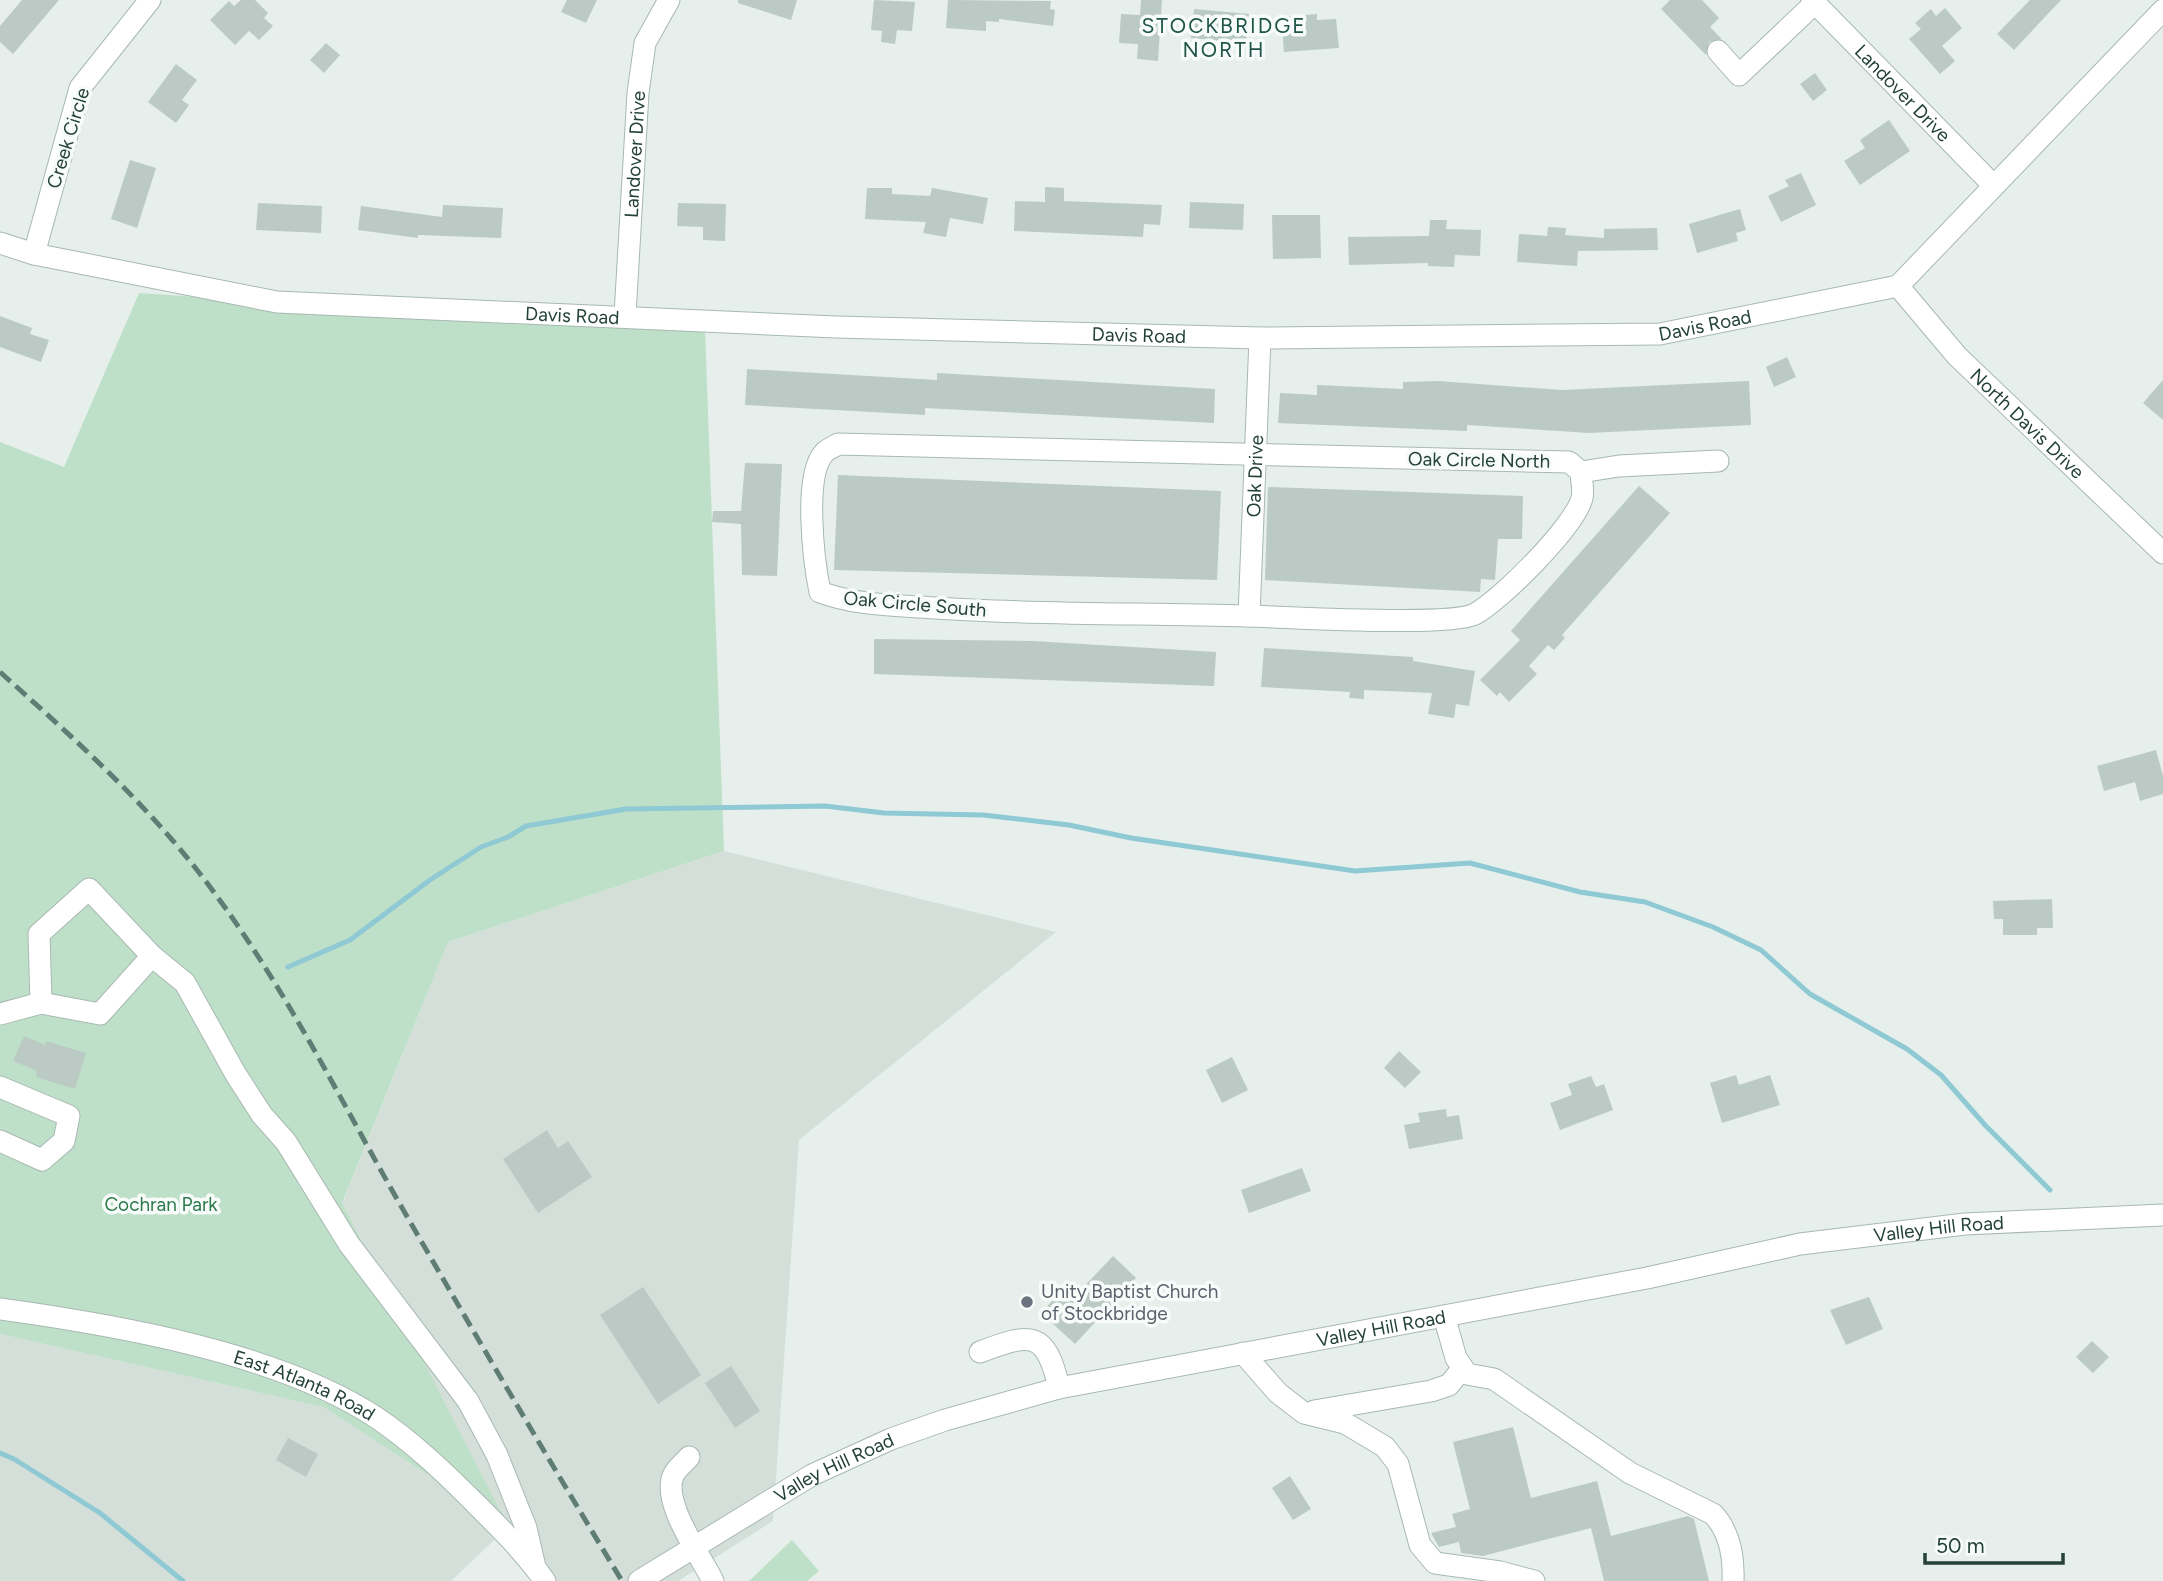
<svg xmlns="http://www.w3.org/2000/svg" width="2163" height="1581" font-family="Figtree,sans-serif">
	<rect width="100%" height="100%" fill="#e6efeb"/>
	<polygon fill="#d4dfda" points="724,851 1056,932 799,1140 773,1521 678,1581 544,1581 508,1527 451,1581 0,1581 0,1334 323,1407 507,1525 342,1204 448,942"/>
	<g fill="#bfe0c8">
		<polygon points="139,293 705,330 724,851 448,942 342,1203 508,1526 323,1407 0,1334 0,442 64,467"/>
		<polygon points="792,1540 819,1571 807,1581 749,1581"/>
	</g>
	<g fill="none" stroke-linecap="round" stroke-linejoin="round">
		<g stroke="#8ec9d4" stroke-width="5">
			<polyline points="288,967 350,940 430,880 481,847 508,837 526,826 626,809 825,806 884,813 983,815 1069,825 1131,838 1355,871 1470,863 1580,892 1645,902 1713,927 1761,950 1810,994 1907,1049 1941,1075 1985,1125 2050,1190"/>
			<polyline points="0,1453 14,1459 100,1513 183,1581"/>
		</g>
	</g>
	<g fill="#bbcac4">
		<polygon points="22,0 59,0 13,54 0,42 0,26"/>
		<polygon points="241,0 255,0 268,13 264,18 273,26 259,40 249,31 235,45 210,20 229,1 234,6"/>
		<polygon points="567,0 597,0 586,23 561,12"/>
		<polygon points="738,0 797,0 791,20 738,3"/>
		<polygon points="874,0 915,2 912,31 897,30 895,44 881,42 882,31 871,30"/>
		<polygon points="948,0 1051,1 1050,9 1055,10 1053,26 999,19 999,22 986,21 986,31 946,28"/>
		<polygon points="1141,0 1162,0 1158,61 1137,59 1138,44 1119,43 1121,14 1140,15"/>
		<polygon points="1670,0 1702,0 1719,18 1710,27 1722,39 1709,42 1706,55 1661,9"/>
		<polygon points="2030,0 2061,0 2014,50 1997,34"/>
		<polygon points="1945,8 1962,28 1942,46 1955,61 1940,74 1909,39 1921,29 1915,23 1931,9 1936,16"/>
		<polygon points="1194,9 1249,14 1246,43 1191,38"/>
		<polygon points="1317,14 1317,20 1336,19 1339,48 1284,52 1281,17"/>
		<polygon points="326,43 340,55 324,73 310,60"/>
		<polygon points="176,64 197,80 182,100 189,105 176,123 148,102"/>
		<polygon points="1815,73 1827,90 1813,101 1800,84"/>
		<polygon points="1889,120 1910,151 1860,185 1844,161 1865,148 1860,140"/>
		<polygon points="130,160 156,168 137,228 111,219"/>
		<polygon points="1801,173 1816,205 1781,222 1768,196 1789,186 1785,180"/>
		<polygon points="1045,187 1064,188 1064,201 1162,205 1160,225 1144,224 1143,237 1014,231 1015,201 1045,202"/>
		<polygon points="867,188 892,188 892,194 930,196 932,188 988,198 983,224 950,218 946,237 923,233 926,222 865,219"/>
		<polygon points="1190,202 1244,204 1243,230 1189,228"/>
		<polygon points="258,203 322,206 321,233 256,230"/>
		<polygon points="678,203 726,204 725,241 703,240 703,227 677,226"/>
		<polygon points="443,205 503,208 501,238 418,235 418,238 358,230 361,206 442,217"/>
		<polygon points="1740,209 1746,230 1736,233 1738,241 1697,253 1689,224"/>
		<polygon points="1272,215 1320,215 1321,258 1273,259"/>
		<polygon points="1430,220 1447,220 1446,229 1481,230 1480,256 1455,255 1454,267 1428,266 1428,263 1349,265 1348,237 1429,236"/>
		<polygon points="1548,227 1566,228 1565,235 1604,238 1604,229 1657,228 1658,250 1578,251 1577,266 1517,262 1519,234 1547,236"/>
		<polygon points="0,316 32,328 30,334 49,340 41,362 0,347"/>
		<polygon points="1787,357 1796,377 1774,387 1766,367"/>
		<polygon points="747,369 937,380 937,373 1215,389 1214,423 925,408 925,415 745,405"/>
		<polygon points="2163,380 2163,420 2143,403"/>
		<polygon points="1438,381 1562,390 1749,381 1751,425 1589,433 1467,425 1467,431 1278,423 1280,393 1317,395 1317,385 1403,389 1403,382"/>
		<polygon points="745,463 782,464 777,576 742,575 741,524 712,522 713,511 741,511"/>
		<polygon points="838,475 1221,491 1217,580 834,570"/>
		<polygon points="1639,486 1670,513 1562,635 1565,638 1554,650 1548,645 1529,666 1537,674 1509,702 1500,692 1497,696 1480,680 1520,640 1511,631"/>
		<polygon points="1268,487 1523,496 1522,539 1498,539 1495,580 1481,579 1480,592 1265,580"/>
		<polygon points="874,639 1033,641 1216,652 1214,686 874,674"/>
		<polygon points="1264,648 1413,657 1413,661 1475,671 1469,706 1456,704 1454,718 1428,714 1432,693 1364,690 1364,699 1349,698 1350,692 1261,687"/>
		<polygon points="2156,750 2163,776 2163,794 2140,801 2135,782 2104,791 2097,766"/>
		<polygon points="2052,899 2053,928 2037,928 2037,935 2003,935 2003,919 1994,919 1993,901"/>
		<polygon points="24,1036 45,1045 46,1041 86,1053 75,1089 36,1077 37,1071 13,1061"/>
		<polygon points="1399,1051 1421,1072 1405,1088 1384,1068"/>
		<polygon points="1232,1057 1248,1090 1222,1103 1206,1070"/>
		<polygon points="1736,1075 1739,1085 1770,1075 1780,1105 1722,1123 1710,1083"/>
		<polygon points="1591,1076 1596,1087 1604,1084 1613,1110 1560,1130 1550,1103 1572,1095 1568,1084"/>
		<polygon points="1446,1109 1447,1117 1459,1115 1463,1139 1409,1149 1404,1125 1420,1122 1418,1113"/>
		<polygon points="547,1130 558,1148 568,1141 592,1177 538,1213 503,1159"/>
		<polygon points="1302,1168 1311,1191 1249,1213 1241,1190"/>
		<polygon points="1113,1256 1136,1278 1075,1344 1041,1313 1064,1288 1074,1297"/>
		<polygon points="643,1287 701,1375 658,1404 600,1315"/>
		<polygon points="1869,1297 1883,1329 1846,1345 1830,1310"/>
		<polygon points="2092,1341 2109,1357 2093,1373 2076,1357"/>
		<polygon points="731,1366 760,1411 735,1428 705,1383"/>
		<polygon points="1513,1427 1531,1498 1597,1481 1611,1536 1688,1516 1694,1519 1709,1581 1604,1581 1591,1528 1483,1556 1461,1553 1459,1542 1439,1547 1431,1533 1456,1527 1452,1514 1470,1509 1453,1442"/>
		<polygon points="288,1438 318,1454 306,1477 276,1460"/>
		<polygon points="1290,1476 1311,1509 1293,1520 1272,1488"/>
	</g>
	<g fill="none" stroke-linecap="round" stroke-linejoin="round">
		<g stroke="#a8b8b2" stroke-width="23">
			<g id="minor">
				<path id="s1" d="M1812,0l182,186"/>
				<polyline points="1718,51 1739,75 1815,3"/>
				<path id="s2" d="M0,243l34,11 243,48 559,25 424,11 400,-4 238,-48 265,-276"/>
				<polyline points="34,254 80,88 150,0"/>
				<path id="s3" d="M1898,286l59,70 206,197"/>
				<path id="s4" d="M625,315l13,-222 7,-50 24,-43"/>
				<path d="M838,444l731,18 12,10c0,7 3,19 1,26 -7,28 -81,102 -107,116 -25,13 -189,3 -227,2 -104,-3 -209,-1 -313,-8 -38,-3 -78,-2 -115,-16 -6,-29 -17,-116 4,-139 3,-4 10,-6 14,-9z"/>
				<polyline points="1581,472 1619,466 1718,461"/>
				<path id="s5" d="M1249,616l11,-278"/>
				<polyline points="41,1003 100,1014 152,956"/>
				<polyline points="0,1014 41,1003 39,934 89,889 152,956 185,983 235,1073 262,1115 286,1142 349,1244 468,1401 497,1455 526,1528 535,1567"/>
				<polyline points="0,1087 69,1116 64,1141 42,1160 0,1141"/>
				<path id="s6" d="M0,1309c116,16 279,44 377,109 37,25 69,56 100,87 24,24 48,48 68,76"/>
				<path d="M1444,1316l12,42 11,16 27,5 136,94 83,41c17,18 21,43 20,67"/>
				<path d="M980,1352c50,-19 66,-23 79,36"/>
				<polyline points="1243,1353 1278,1393 1304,1413 1345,1423 1385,1447 1398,1464 1420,1545 1435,1563 1500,1572 1534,1581"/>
				<polyline points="1314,1411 1431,1391 1449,1385 1462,1369"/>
				<path d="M689,1457c-4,5 -12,11 -15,17 -14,26 26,81 39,107"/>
				<path id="s7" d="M639,1581l173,-106 79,-36 54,-19 114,-32 588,-110 153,-34 165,-20 198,-9"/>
			</g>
		</g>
		<use href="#minor" stroke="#fff" stroke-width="21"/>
		<path stroke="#5f7d75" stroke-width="5" stroke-dasharray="14 7" stroke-linecap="butt" d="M0,672c76,68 153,137 213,219 70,94 123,200 180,301 75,131 151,260 229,389"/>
	</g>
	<circle fill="#6b7280" stroke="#f7fbf9" stroke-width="2.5" cx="1027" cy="1302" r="7"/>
	<g text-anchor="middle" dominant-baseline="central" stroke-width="7" stroke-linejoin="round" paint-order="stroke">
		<g font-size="19" fill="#24423a" stroke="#f7fbf9">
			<text stroke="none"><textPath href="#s1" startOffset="130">Landover Drive</textPath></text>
			<text transform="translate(68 138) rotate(-73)">Creek Circle</text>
			<text stroke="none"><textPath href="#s4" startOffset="161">Landover Drive</textPath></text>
			<text stroke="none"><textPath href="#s2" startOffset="579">Davis Road</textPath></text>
			<text stroke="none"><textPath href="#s2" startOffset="1713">Davis Road</textPath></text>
			<text stroke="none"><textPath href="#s2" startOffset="1146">Davis Road</textPath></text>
			<text stroke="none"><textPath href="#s3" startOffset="189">North Davis Drive</textPath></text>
			<text transform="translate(1479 460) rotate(1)">Oak Circle North</text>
			<text stroke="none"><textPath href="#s5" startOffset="140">Oak Drive</textPath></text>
			<text transform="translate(915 604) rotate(5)">Oak Circle South</text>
			<text stroke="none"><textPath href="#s7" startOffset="1360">Valley Hill Road</textPath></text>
			<text stroke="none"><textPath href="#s7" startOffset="793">Valley Hill Road</textPath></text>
			<text stroke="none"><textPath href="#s6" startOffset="315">East Atlanta Road</textPath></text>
			<text stroke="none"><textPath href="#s7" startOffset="226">Valley Hill Road</textPath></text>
		</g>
		<g font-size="19" fill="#2d7a4b" stroke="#f7fbf9">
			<text x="161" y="1204">Cochran Park</text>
		</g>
		<g font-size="19" fill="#5b616d" stroke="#f7fbf9" text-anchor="start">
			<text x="1041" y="1291">Unity Baptist Church<tspan x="1041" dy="22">of Stockbridge</tspan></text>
		</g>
		<g font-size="21" letter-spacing="2" fill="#1f5548" stroke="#f7fbf9">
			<text x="1224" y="25">STOCKBRIDGE<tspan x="1224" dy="24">NORTH</tspan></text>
		</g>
	</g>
	<path d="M1925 1553v10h138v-10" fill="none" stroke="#24423a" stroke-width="3.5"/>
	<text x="1936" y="1553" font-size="21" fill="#24423a" stroke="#f7fbf9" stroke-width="5" paint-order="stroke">50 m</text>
</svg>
